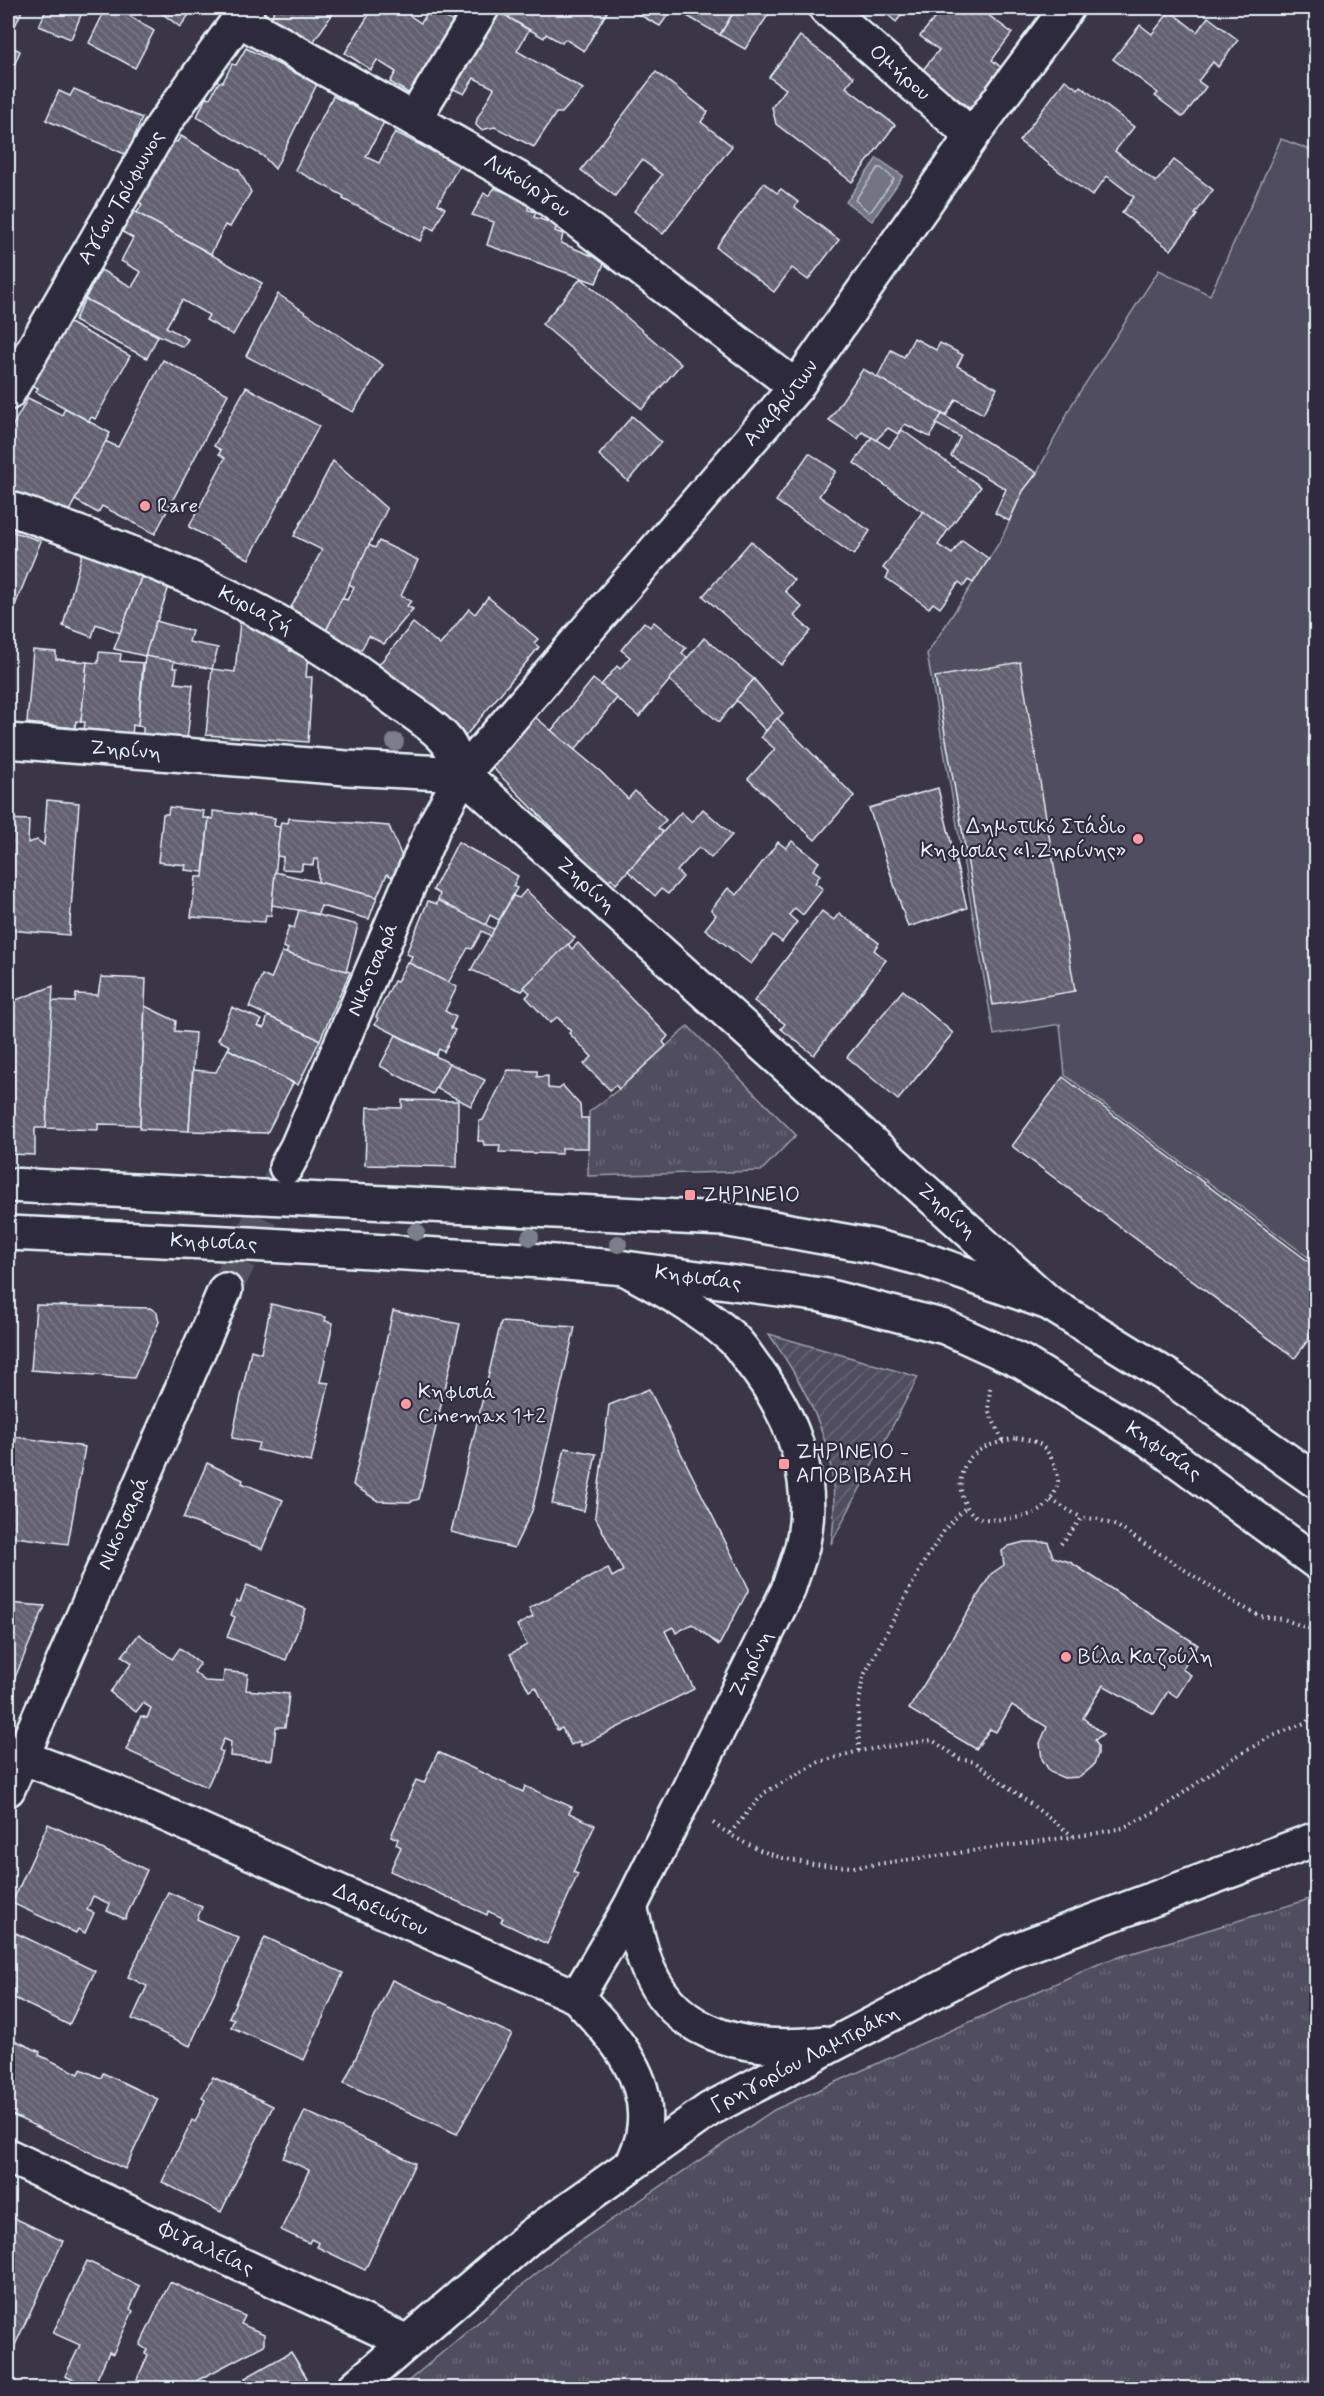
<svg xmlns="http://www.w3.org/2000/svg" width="1324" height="2396" font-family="Mynerve,sans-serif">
	<defs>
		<pattern id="grass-tufts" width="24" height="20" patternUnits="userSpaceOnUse" patternTransform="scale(1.5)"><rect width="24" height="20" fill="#504e5f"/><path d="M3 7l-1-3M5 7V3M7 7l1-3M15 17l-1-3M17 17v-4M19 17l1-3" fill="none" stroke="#696877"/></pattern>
		<pattern id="garden-furrows" width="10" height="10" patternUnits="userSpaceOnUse" patternTransform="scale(1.5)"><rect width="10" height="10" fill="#504e5f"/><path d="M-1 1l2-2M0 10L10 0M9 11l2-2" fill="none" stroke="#696877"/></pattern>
		<pattern id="building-back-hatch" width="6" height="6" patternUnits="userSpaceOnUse" patternTransform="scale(1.5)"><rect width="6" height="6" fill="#636171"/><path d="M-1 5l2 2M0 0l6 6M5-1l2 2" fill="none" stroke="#797886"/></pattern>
	</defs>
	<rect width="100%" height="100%" fill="#3a3648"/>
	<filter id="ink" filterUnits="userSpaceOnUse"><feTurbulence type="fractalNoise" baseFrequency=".0167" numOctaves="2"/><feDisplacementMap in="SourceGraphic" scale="12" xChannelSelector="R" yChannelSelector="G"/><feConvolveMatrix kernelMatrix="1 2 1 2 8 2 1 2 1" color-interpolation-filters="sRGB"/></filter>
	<g filter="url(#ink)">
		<g fill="url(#grass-tufts)" stroke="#9ca0ac" stroke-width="1.5">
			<polygon points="688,1026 796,1135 761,1171 588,1176 589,1112 619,1089"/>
			<polygon points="1316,1897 1316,2388 400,2388 556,2257 774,2110 1103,1962"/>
		</g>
		<path fill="url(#garden-furrows)" stroke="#9ca0ac" stroke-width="1.5" d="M769,1334l149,43 -87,167c13,-83 -16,-144 -62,-210z"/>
		<polygon fill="#504e5f" stroke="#9ca0ac" stroke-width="1.5" points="1281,139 1316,152 1316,1263 1065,1075 1060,1024 994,1035 927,654 1001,540 1023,491 1037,473 1072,404 1159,270 1210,295"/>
		<polygon fill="#737482" stroke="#a2a6b1" stroke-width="1.5" points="877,158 903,176 872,221 846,202"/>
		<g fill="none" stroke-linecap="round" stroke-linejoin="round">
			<polygon stroke="#b9bfc9" stroke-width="1.5" points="878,168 881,168 894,179 872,210 869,212 855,200"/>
		</g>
		<g fill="url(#building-back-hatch)" stroke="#e8f1f8" stroke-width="1.5">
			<polygon points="8,8 23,8 16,24 8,21"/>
			<polygon points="46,8 84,8 71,39 39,26 47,8"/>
			<polygon points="106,8 117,8 154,31 135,68 89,43"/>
			<polygon points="155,8 194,8 180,27"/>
			<polygon points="274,8 333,8 336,9 314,41 296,37 271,23"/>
			<polygon points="373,8 414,8 409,15 421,23 428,12 432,15 435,11 455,23 416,98 390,82 396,72 377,60 371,70 345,53"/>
			<polygon points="493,8 529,30 517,51 583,89 562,113 556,113 534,147 495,127 481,130 476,125 477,119 494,88 474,78 464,94 443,84"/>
			<polygon points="505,8 599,8 607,12 584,51 565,39 562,43 546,34 544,38 509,18 511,12"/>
			<polygon points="627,8 673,8 660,26"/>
			<polygon points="673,8 736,8 720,35"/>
			<polygon points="736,8 773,8 745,49 720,35"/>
			<polygon points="880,8 907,8 896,22"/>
			<polygon points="943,8 979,8 1012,33 992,60 1002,68 971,109 922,71 939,50 920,36"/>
			<polygon points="1170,11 1197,32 1208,17 1238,40 1218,67 1213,62 1198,81 1206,87 1183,117 1155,96 1158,93 1113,59 1140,25 1152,34"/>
			<polygon points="800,36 854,77 846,87 895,125 852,182 776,124 772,107 786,89 769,77"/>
			<polygon points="8,45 20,51 13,68 8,66"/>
			<polygon points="246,48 317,84 275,169 263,156 197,117 206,97 210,98 219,82 223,82 232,64 236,65"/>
			<polygon points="656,72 708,112 701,122 732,146 663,234 634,211 662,175 642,160 615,196 581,170"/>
			<polygon points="1065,80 1078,89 1080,86 1134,127 1115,151 1156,182 1174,160 1213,190 1195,214 1197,215 1171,250 1122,213 1134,197 1107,176 1092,196 1019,141"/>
			<polygon points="74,89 142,118 127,155 46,120 59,91 70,96"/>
			<polygon points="333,96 384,122 366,157 379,163 395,132 459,165 438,204 445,208 434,230 427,226 420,241 395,228 396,226 343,199 344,196 295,170"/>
			<polygon points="181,136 239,170 251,192 230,227 225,225 211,254 137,213 142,204 137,201 171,141 177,142"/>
			<polygon points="764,183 777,193 781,189 798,202 795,207 839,240 808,280 792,268 774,292 716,247"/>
			<polygon points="495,188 528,202 528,210 536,212 534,217 557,225 555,231 563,234 561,243 605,261 596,283 487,245 494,222 472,215 484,193 488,196"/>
			<polygon points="132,210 262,283 233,335 206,320 209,315 182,300 166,327 188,339 183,347 85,299 101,270 132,287 141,272 121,261 133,238 121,231"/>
			<polygon points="581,278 681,364 642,409 542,324"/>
			<polygon points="278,294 383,365 353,412 246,356"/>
			<polygon points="85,299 158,336 147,358 74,321"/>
			<polygon points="66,321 130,356 95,419 91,417 89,421 36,392 38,388 31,385"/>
			<polygon points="914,338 936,350 940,343 963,355 957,366 997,388 983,414 956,399 946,416 877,378 891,350 904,357"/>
			<polygon points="163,360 228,394 155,534 102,506 98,513 75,500 105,441 118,447"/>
			<polygon points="863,369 942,414 930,437 905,424 898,434 888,428 876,440 862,432 858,439 829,420"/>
			<polygon points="246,387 319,426 249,559 189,527 225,458 219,454 221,450 214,446"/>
			<polygon points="28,398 62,415 65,408 110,433 68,513 8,495 8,434"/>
			<polygon points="942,414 1037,473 1023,491 1009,521 995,513 1006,489 951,456 960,437 936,424"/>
			<polygon points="632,416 661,442 628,481 599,455"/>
			<polygon points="902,430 981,487 948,530 854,463 872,437 889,448"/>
			<polygon points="809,453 836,471 819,496 870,531 854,555 776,501"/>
			<polygon points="333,461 387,509 326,631 288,613 322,550 294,536"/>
			<polygon points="923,511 948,530 938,545 952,554 962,540 989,559 973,583 968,580 964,586 959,582 940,608 933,603 929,608 886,578 889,573 883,568"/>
			<polygon points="8,530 41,541 8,623"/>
			<polygon points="379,541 418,560 401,596 411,601 407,606 413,609 384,644 369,636 361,650 326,631 342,598 347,600 354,587 349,584 369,545 375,548"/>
			<polygon points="751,541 794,580 785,591 802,607 794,616 811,631 781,665 703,596"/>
			<polygon points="91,551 144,570 120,633 96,624 92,637 63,626 82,554 90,555"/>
			<polygon points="144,570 171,581 145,656 114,649"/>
			<polygon points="488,597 538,639 534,643 539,647 463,739 377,667 413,623 440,645 469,609 475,614"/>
			<polygon points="156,621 192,631 189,642 218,648 212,669 145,656"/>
			<polygon points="240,622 291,643 290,651 308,652 306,677 312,677 308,742 206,735 212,669 235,672"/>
			<polygon points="644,622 650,627 654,622 686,648 682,653 688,658 639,717 601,685 617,666 620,669 630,657 621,650"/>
			<polygon points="704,638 754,679 719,722 669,680"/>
			<polygon points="33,650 56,652 56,659 87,662 81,722 76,721 75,728 27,723"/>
			<polygon points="99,652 121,654 120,661 143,663 138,726 133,725 132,735 84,730 85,722 81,722 87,662 98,663"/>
			<polygon points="145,656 174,661 173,668 177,668 175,683 193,685 187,740 143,736 143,727 138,726"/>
			<polygon points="1020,662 1075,991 993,1005 935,677"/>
			<polygon points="593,679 617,698 575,750 551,731"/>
			<polygon points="754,679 783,713 766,731 736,700"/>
			<polygon points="534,716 601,772 628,799 635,791 666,820 658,828 663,832 616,884 611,878 606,883 490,765"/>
			<polygon points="777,718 854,796 815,840 748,779 775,749 761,737"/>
			<polygon points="938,788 967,908 908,927 869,808"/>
			<polygon points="47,800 79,803 69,935 8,930 8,819 29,820 28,843 37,840 44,845"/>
			<polygon points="169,807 204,811 203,818 209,818 203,872 185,870 186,865 158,862 163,814 168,814"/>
			<polygon points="703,809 732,835 711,858 699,847 677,871 683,877 668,894 661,889 655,896 628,871 681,812 692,822"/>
			<polygon points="213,811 275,818 274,826 280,827 271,916 266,915 265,922 191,917 196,877 203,877 209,818 213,819"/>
			<polygon points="289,818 389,826 402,857 392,877 387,874 377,897 318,882 318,859 314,859 313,865 302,864 302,870 282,869 283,857 277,856 280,827 281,822 288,823"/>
			<polygon points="792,841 819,862 813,870 820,875 815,883 823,889 803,915 795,908 789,915 797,922 782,942 773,935 751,964 705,929 716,915 711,910 728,888 737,895 778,842 786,848"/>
			<polygon points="458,842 518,876 513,886 517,888 499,920 490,915 485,926 438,900 440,894 433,890"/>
			<polygon points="275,872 318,882 377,897 369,919 321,906 318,914 272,905"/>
			<polygon points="526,890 575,938 522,991 471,970 513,896 519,898"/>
			<polygon points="438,900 494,929 491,936 482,931 472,949 468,948 448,983 409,963 412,956 406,954 428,901 437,904"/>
			<polygon points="299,910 358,925 346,972 286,953 288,949 283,947 289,926 294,928"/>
			<polygon points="822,911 834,920 839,913 879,943 874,950 886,960 814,1055 781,1029 785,1024 754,1001"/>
			<polygon points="578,943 668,1036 663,1042 666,1046 619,1089 615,1085 610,1090 584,1064 592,1057 569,1033 571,1031 557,1017 550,1023 526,997 530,993 524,987 568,944 572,949"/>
			<polygon points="282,952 350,972 320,1040 249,1007 262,975 271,979"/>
			<polygon points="407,962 457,987 445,1011 456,1017 451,1028 455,1030 444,1052 439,1049 436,1055 375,1024 378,1019 376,1017 394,981 397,982"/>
			<polygon points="101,977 146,979 140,1125 98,1124 98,1130 46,1128 51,1001 75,1002 76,994 98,995"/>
			<polygon points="53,986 46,1128 35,1128 35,1155 8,1154 8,1003"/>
			<polygon points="903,990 953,1033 898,1100 847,1057"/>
			<polygon points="145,1006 176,1021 175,1031 195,1033 189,1131 140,1129"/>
			<polygon points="232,1007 262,1020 258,1026 264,1028 268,1016 320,1040 298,1085 228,1049 230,1046 218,1040"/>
			<polygon points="396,1035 449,1063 433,1094 380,1066"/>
			<polygon points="228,1049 293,1083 267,1133 189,1131 193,1070 216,1072"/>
			<polygon points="449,1063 485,1080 471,1106 436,1088"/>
			<polygon points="508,1070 537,1071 537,1077 548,1076 548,1088 559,1089 563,1086 580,1105 581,1118 588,1118 588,1148 562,1148 562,1154 499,1152 500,1145 484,1145 483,1141 478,1141 479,1121 483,1120"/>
			<polygon points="1063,1077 1316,1267 1316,1329 1295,1358 1012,1146"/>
			<polygon points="402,1100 458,1101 457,1167 365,1165 367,1107 402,1108"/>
			<polygon points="271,1304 326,1317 325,1321 333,1323 320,1382 329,1383 311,1462 257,1450 259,1443 232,1438 251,1350 261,1353"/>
			<polygon points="36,1305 150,1308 157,1313 159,1322 134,1378 31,1370"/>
			<polygon points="393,1311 460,1324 419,1499 409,1502 378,1501 353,1485"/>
			<polygon points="501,1322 575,1327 532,1511 514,1548 451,1532"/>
			<polygon points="649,1389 749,1589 719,1645 692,1624 676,1633 673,1627 665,1631 694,1689 581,1746 579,1741 571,1745 562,1728 557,1730 536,1687 529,1691 510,1654 527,1645 517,1625 533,1617 529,1608 608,1568 612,1577 623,1571 595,1516 609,1405"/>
			<polygon points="16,1437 85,1447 68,1544 8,1536 8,1469 13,1469"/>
			<polygon points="565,1448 596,1454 584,1511 552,1504"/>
			<polygon points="207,1463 243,1480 242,1483 283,1500 262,1549 183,1518"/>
			<polygon points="1024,1542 1048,1542 1053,1557 1070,1562 1198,1645 1182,1669 1191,1675 1177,1697 1168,1691 1154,1714 1103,1685 1083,1718 1103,1734 1095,1740 1098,1746 1098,1754 1093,1766 1080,1777 1064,1778 1050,1772 1042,1759 1040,1743 1047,1727 1012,1705 996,1732 990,1729 976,1749 909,1709 991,1574 1004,1565 1002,1551 1009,1546"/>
			<polygon points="247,1585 306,1609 286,1660 227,1637 235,1617 231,1615 236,1601 240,1602"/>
			<polygon points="8,1603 45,1606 8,1694"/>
			<polygon points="139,1634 172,1659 180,1648 200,1664 194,1672 205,1681 223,1682 224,1671 248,1674 246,1690 289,1694 285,1727 276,1727 272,1760 230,1756 231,1742 224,1739 219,1750 223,1752 207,1787 126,1750 141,1716 147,1718 151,1708 143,1703 136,1712 110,1692 132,1663 122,1656"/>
			<polygon points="438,1752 523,1792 525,1786 572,1807 569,1813 595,1825 573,1872 578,1874 547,1944 501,1922 503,1918 488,1911 487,1915 390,1871 401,1847 396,1844 398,1839 391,1836 416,1780 424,1783"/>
			<polygon points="48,1824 147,1870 125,1919 107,1911 110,1904 93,1896 87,1910 94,1913 85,1933 78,1929 76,1933 12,1903"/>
			<polygon points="168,1892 202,1907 197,1919 239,1938 190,2046 132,2019 147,1986 128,1977"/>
			<polygon points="16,1933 95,1971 69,2025 8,1995 8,1952"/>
			<polygon points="265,1937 343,1973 304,2060 231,2027 234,2019 229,2017"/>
			<polygon points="392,1980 512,2034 457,2134 344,2083"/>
			<polygon points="8,2037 40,2052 39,2055 79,2074 81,2069 101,2078 103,2073 158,2099 125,2169 8,2113"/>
			<polygon points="213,2077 273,2106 221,2212 162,2182 192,2120 195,2122 205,2100 202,2098"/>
			<polygon points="305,2111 415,2163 365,2270 317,2247 319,2243 311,2239 309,2243 281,2230 309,2170 283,2158"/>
			<polygon points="10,2216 63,2241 10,2356 8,2355 8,2221"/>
			<polygon points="87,2261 140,2286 130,2309 133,2311 113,2354 109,2352 93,2388 65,2376 80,2345 53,2333"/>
			<polygon points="170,2282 245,2316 241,2324 264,2334 264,2345 183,2388 133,2388 148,2355 145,2353 147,2350 140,2345"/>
			<polygon points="291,2352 307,2378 298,2388 252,2388 245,2378"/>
		</g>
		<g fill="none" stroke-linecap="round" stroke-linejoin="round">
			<polyline stroke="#545262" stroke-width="33" stroke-dasharray="33 16" stroke-linecap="butt" points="225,1290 283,1174"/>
			<g stroke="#e8f1f8" stroke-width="38">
				<g id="minor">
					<path id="s1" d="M826,8l146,128"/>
					<path id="s2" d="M238,19l295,168 263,200"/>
					<polyline points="414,119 482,8"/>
					<path id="s3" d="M8,393l155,-268 84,-117"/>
					<path id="s4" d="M8,508c135,46 269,99 382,188 17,13 41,27 54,42 9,9 13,25 19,36"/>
					<path id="s5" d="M8,741l339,27 116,6 586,529"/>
					<path id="s6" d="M286,1167l11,-20 137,-321 29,-52 333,-387 176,-251 95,-128"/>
					<path id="s7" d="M8,1756l14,1 95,36 460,204c35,38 77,81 66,137 -1,9 -6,19 -9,27"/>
					<path id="s8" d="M8,1789l217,-499"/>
					<path d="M630,1907c6,21 10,43 18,62 30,72 108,83 176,74"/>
					<path id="s9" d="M577,1997l53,-90 158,-317c4,-14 10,-28 14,-43 15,-62 -7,-126 -44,-176 -9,-11 -17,-26 -28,-35 -32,-28 -68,-47 -104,-67"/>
					<path id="s10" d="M8,2156l399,186"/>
					<path id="s11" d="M354,2388l178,-153 178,-126 300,-157 306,-113"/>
				</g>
			</g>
			<g stroke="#e8f1f8" stroke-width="38">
				<g id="major">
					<polyline points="8,1185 724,1219 872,1246 923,1259 1049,1303 1169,1377 1316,1481"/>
					<path id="s12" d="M8,1233l241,11 293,17 83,7 197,27 123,32 77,35 126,77 168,123"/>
				</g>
			</g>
			<g stroke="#e8f1f8" stroke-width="4" stroke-dasharray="1.5 4.5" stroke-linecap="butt">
				<polyline points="990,1388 988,1410 1003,1441"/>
				<path d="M1016,1438c7,1 16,2 22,5 11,6 21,28 20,40 -1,8 -10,22 -17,27 -12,8 -55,14 -67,5 -18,-15 -19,-49 3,-63 10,-7 26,-11 39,-14z"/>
				<polyline points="1051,1500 1082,1518"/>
				<polyline points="1061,1544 1082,1518 1097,1519 1117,1526 1237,1604 1260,1616 1283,1619 1310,1629 1316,1639"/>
				<polyline points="859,1751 858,1709 863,1677 925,1560 946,1528 965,1508"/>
				<path d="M713,1823c49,35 84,42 143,44l236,-33 31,-6 39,-20 68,-48 40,-23 37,-15 9,-16"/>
				<polyline points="730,1833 764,1793 819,1762 859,1751 932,1740 960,1759 975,1762 1073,1836"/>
			</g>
			<use href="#minor" stroke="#2f2a3d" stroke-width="33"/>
			<use href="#major" stroke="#2f2a3d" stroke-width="33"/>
		</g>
		<g fill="#7d7e8b">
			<circle cx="395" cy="742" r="9"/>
			<circle cx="416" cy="1232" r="9"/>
			<circle cx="530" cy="1237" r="9"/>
			<circle cx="618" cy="1244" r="9"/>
		</g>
	</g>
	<g fill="#ff9aa2" stroke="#2f2a3d" stroke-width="2">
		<circle cx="145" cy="506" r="6"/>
		<circle cx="1138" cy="839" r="6"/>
		<rect x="684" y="1189" width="12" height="12" rx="3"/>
		<circle cx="406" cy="1404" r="6"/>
		<rect x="778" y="1458" width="12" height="12" rx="3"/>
		<circle cx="1066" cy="1657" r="6"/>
	</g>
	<g text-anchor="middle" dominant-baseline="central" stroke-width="4.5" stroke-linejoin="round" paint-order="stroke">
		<g font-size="21" fill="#e8f1f8" stroke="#2f2a3d">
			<text stroke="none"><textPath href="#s1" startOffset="98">Ομήρου</textPath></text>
			<text stroke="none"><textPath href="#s2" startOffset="334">Λυκούργου</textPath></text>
			<text stroke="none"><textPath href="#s3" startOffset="226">Αγίου Τρύφωνος</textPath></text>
			<text stroke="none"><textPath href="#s6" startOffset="920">Αναβρύτων</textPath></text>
			<text stroke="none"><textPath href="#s4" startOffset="268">Κυριαζή</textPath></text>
			<text stroke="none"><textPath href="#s5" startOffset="118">Ζηρίνη</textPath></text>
			<text stroke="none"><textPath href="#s5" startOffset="622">Ζηρίνη</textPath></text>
			<text stroke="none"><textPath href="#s6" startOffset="216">Νικοτσαρά</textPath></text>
			<text stroke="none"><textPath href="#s5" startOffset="1108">Ζηρίνη</textPath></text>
			<text stroke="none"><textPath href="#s12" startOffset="206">Κηφισίας</textPath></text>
			<text stroke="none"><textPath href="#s12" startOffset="692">Κηφισίας</textPath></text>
			<text stroke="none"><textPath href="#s12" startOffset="1196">Κηφισίας</textPath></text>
			<text stroke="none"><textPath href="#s8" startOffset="290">Νικοτσαρά</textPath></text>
			<text stroke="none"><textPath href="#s9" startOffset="376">Ζηρίνη</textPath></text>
			<text stroke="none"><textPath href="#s7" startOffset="404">Δαρειώτου</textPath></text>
			<text stroke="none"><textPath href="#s11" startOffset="560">Γρηγορίου Λαμπράκη</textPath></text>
			<text stroke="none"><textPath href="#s10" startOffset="219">Φιγαλείας</textPath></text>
		</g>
		<g font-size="21" fill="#e8f1f8" stroke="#2f2a3d" text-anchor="start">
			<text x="157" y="506">Rare</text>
			<text x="1126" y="827" text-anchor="end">Δημοτικό Στάδιο<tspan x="1126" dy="24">Κηφισιάς «Ι.Ζηρίνης»</tspan></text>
			<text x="702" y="1195">ΖΗΡΙΝΕΙΟ</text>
			<text x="418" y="1392">Κηφισιά<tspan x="418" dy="24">Cinemax 1+2</tspan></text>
			<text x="796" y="1452">ΖΗΡΙΝΕΙΟ -<tspan x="796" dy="24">ΑΠΟΒΙΒΑΣΗ</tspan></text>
			<text x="1078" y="1657">Βίλα Καζούλη</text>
		</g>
	</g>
	<rect width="1324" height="2396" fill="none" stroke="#2f2a3d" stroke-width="30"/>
	<rect x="15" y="15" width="1294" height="2366" fill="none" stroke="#e8f1f8" stroke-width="2" filter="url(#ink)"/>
</svg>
